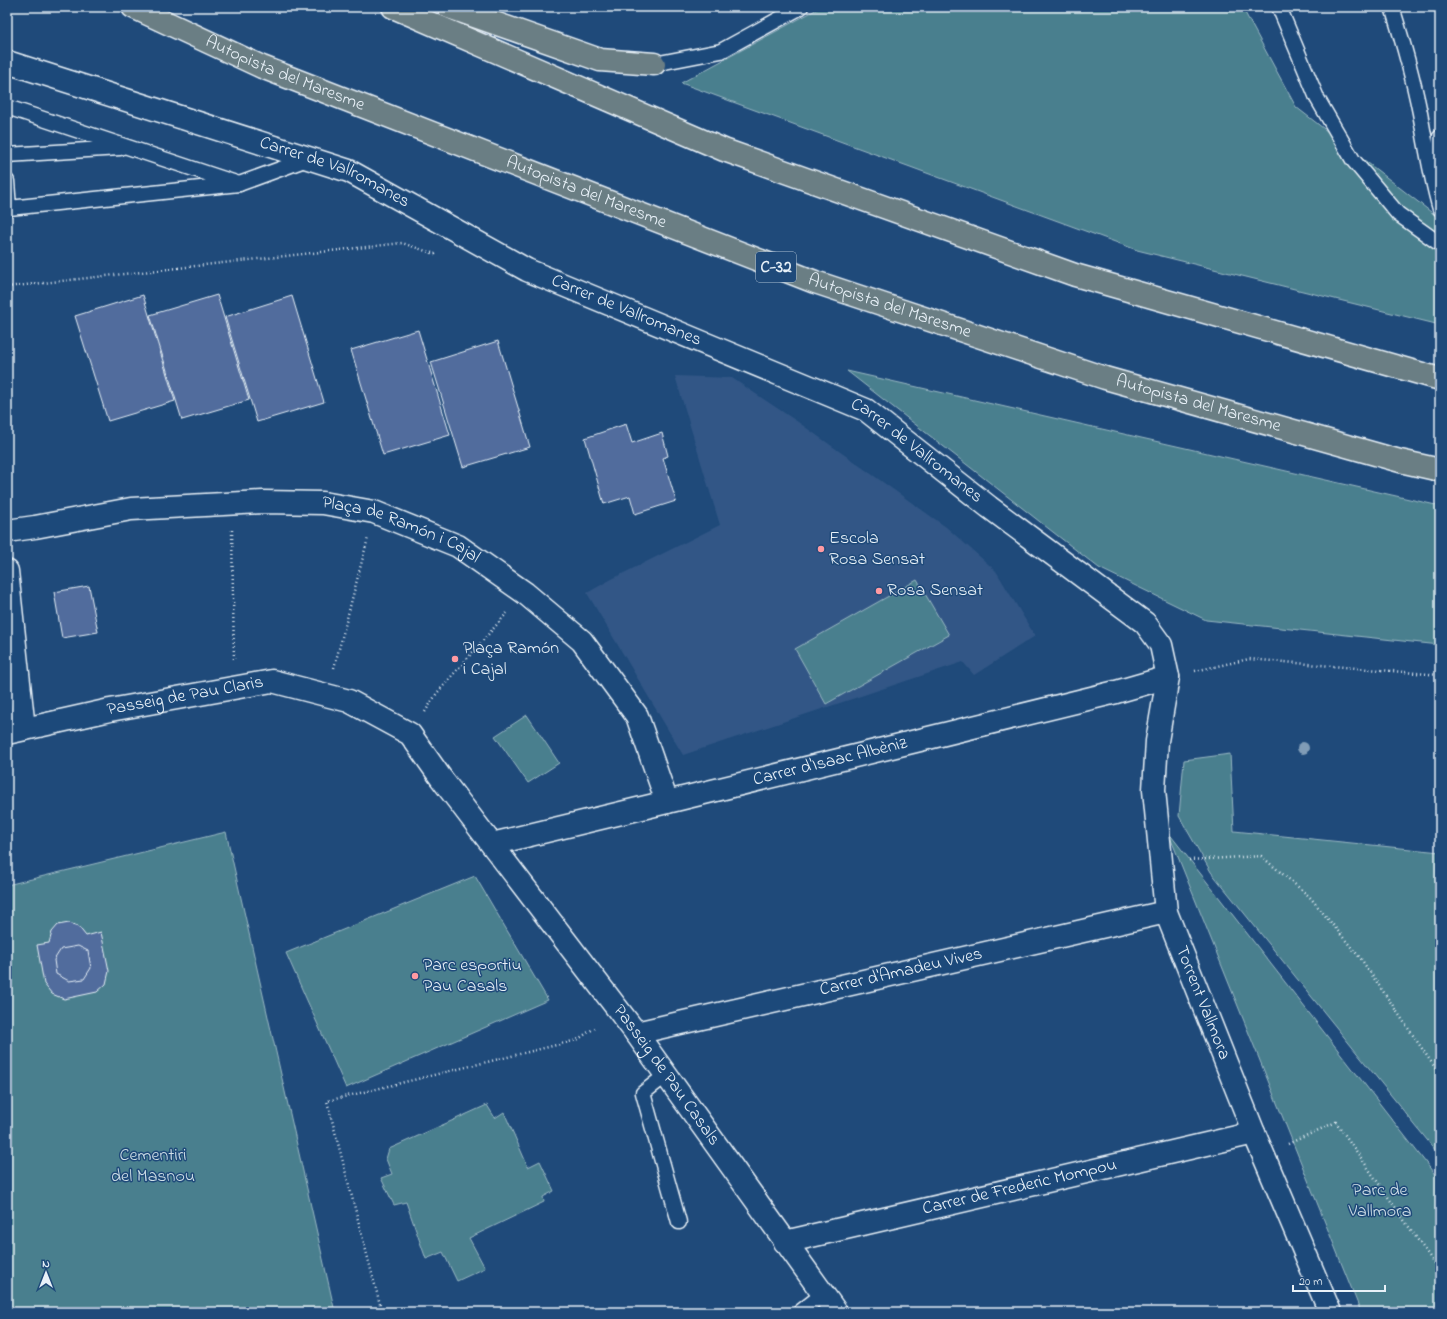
<svg xmlns="http://www.w3.org/2000/svg" width="1447" height="1319" font-family="'Indie Flower',sans-serif">
	<rect width="100%" height="100%" fill="#1f4a7a"/>
	<filter id="ink" filterUnits="userSpaceOnUse"><feTurbulence type="fractalNoise" baseFrequency=".025" numOctaves="2"/><feDisplacementMap in="SourceGraphic" scale="8" xChannelSelector="R" yChannelSelector="G"/><feConvolveMatrix kernelMatrix="1 2 1 2 8 2 1 2 1" color-interpolation-filters="sRGB"/></filter>
	<g filter="url(#ink)">
		<polygon fill="#325786" points="675,376 732,378 798,422 946,527 996,571 1035,636 974,675 963,662 683,755 587,593 610,580 720,525"/>
		<g fill="#4a7f8e" stroke="#99b8c3">
			<polygon points="821,7 1242,7 1296,107 1440,219 1440,325 1137,250 681,83"/>
			<polygon points="847,371 1440,506 1440,645 1206,620 1099,568"/>
			<polygon points="917,580 949,635 826,704 795,649"/>
			<polygon points="527,715 559,763 528,783 495,736"/>
			<polygon points="1230,754 1234,831 1440,852 1440,1156 1211,872 1179,816 1184,760"/>
			<polygon points="226,832 335,1312 7,1312 7,885"/>
			<polygon points="1168,832 1440,1181 1440,1312 1361,1312"/>
			<polygon points="475,876 548,1000 346,1088 286,953"/>
			<polygon points="487,1105 495,1118 504,1112 528,1167 540,1161 554,1191 543,1197 544,1202 469,1238 485,1268 457,1281 443,1252 426,1259 406,1202 394,1205 381,1178 392,1174 386,1159 389,1149"/>
		</g>
		<g fill="#516c9d" stroke="#e8f1f8">
			<polygon points="143,295 175,401 108,421 75,316"/>
			<polygon points="217,295 249,400 182,420 150,315"/>
			<polygon points="292,296 324,402 257,422 225,317"/>
			<polygon points="418,330 450,435 383,455 351,350"/>
			<polygon points="498,341 530,447 463,467 431,362"/>
			<polygon points="626,424 632,443 662,433 668,456 663,458 676,501 635,514 630,496 604,504 585,438"/>
			<polygon points="89,586 98,632 62,638 54,592"/>
			<polygon points="69,923 78,926 86,936 101,932 109,971 106,984 97,992 64,999 52,994 44,984 37,945 49,943 52,932 58,925"/>
			<polygon points="78,946 88,951 91,968 84,979 69,981 56,974 54,960 61,949"/>
		</g>
		<g fill="none" stroke-linecap="round" stroke-linejoin="round">
			<g stroke="#e8f1f8" stroke-width="17">
				<g id="service">
					<polyline points="1279,7 1317,98 1353,160 1398,214 1440,244"/>
					<path d="M1392,7c11,35 21,71 28,106 6,33 11,65 20,96"/>
					<polyline points="654,64 721,51 801,7"/>
					<polyline points="7,107 239,184 9,208 7,181"/>
					<polyline points="7,155 120,148"/>
					<polyline points="1435,173 1440,137"/>
					<polyline points="239,184 310,158"/>
					<polyline points="666,1075 643,1093 679,1222"/>
					<polyline points="800,1312 823,1294"/>
				</g>
			</g>
			<g stroke="#e8f1f8" stroke-width="25">
				<g id="minor">
					<path id="s1" d="M7,62l342,109 178,99 339,140 123,97 156,116 16,22 7,32 -11,64 -3,49 12,122 88,221 76,179"/>
					<path id="s2" d="M7,531l28,-4 96,-18 132,-7 60,1 51,9 84,34 67,47 57,48 55,75 30,86"/>
					<polyline points="7,571 24,729"/>
					<path id="s3" d="M7,733l103,-23 162,-29 77,20 61,33 31,44 195,255 200,279"/>
					<path id="s4" d="M492,844l175,-42 449,-110 52,-15"/>
					<path id="s5" d="M636,1033l530,-121"/>
					<path id="s6" d="M785,1242l469,-109"/>
				</g>
			</g>
			<g stroke="#e8f1f8" stroke-width="25">
				<g id="motorway">
					<path id="s7" d="M133,7l129,60 553,215 290,96 295,83 40,9"/>
					<polyline points="393,7 724,150 1075,275 1440,379"/>
					<polyline points="449,7 600,60 654,64"/>
				</g>
			</g>
			<g stroke="#e8f1f8" stroke-width="2.5" stroke-dasharray="1 3" stroke-linecap="butt">
				<polyline points="7,287 402,243 435,254 437,252"/>
				<polyline points="232,530 234,661"/>
				<polyline points="334,668 368,538"/>
				<polyline points="1195,671 1249,659 1440,675"/>
				<polyline points="425,712 437,693 507,613"/>
				<polyline points="1189,860 1261,856 1309,896 1361,959 1440,1075"/>
				<polyline points="1288,1144 1336,1122 1436,1266 1440,1265"/>
				<polyline points="382,1312 327,1101 577,1040 596,1027"/>
			</g>
			<use href="#service" stroke="#1f4a7a" stroke-width="14"/>
			<use href="#minor" stroke="#1f4a7a" stroke-width="22"/>
			<use href="#motorway" stroke="#6b7e84" stroke-width="22"/>
		</g>
		<circle fill="#809cb6" cx="1303" cy="748" r="6"/>
	</g>
	<g fill="#ff9aa2" stroke="#1f4a7a" stroke-width="1.5">
		<circle cx="821" cy="549" r="4"/>
		<circle cx="879" cy="591" r="4"/>
		<circle cx="455" cy="659" r="4"/>
		<circle cx="415" cy="976" r="4"/>
	</g>
	<g text-anchor="middle" dominant-baseline="central" stroke-width="3" stroke-linejoin="round" paint-order="stroke">
		<rect fill="#1f4a7a" stroke="#acbfd2" stroke-width="1" x="756" y="252" width="40" height="30" rx="3"/>
		<g font-size="17" font-weight="bold" fill="#e8f1f8">
			<text x="776" y="267">C-32</text>
		</g>
		<g font-size="18" fill="#e8f1f8" stroke="#1f4a7a">
			<text stroke="none"><textPath href="#s7" startOffset="166">Autopista del Maresme</textPath></text>
			<text stroke="none"><textPath href="#s1" startOffset="346">Carrer de Vallromanes</textPath></text>
			<text stroke="none"><textPath href="#s7" startOffset="490">Autopista del Maresme</textPath></text>
			<text stroke="none"><textPath href="#s7" startOffset="814">Autopista del Maresme</textPath></text>
			<text stroke="none"><textPath href="#s1" startOffset="670">Carrer de Vallromanes</textPath></text>
			<text stroke="none"><textPath href="#s7" startOffset="1138">Autopista del Maresme</textPath></text>
			<text stroke="none"><textPath href="#s1" startOffset="994">Carrer de Vallromanes</textPath></text>
			<text stroke="none"><textPath href="#s2" startOffset="401">Plaça de Ramón i Cajal</textPath></text>
			<text stroke="none"><textPath href="#s3" startOffset="182">Passeig de Pau Claris</textPath></text>
			<text stroke="none"><textPath href="#s4" startOffset="348">Carrer d'Isaac Albèniz</textPath></text>
			<text stroke="none"><textPath href="#s5" startOffset="272">Carrer d'Amadeu Vives</textPath></text>
			<text stroke="none"><textPath href="#s1" startOffset="1675">Torrent Vallmora</textPath></text>
			<text stroke="none"><textPath href="#s3" startOffset="846">Passeig de Pau Casals</textPath></text>
			<text stroke="none"><textPath href="#s6" startOffset="241">Carrer de Frederic Mompou</textPath></text>
		</g>
		<g font-size="18" fill="#e8f1f8" stroke="#1f4a7a" text-anchor="start">
			<text x="829" y="539">Escola<tspan x="829" dy="21">Rosa Sensat</tspan></text>
			<text x="887" y="591">Rosa Sensat</text>
			<text x="463" y="649">Plaça Ramón<tspan x="463" dy="21">i Cajal</tspan></text>
			<text x="423" y="966">Parc esportiu<tspan x="423" dy="21">Pau Casals</tspan></text>
		</g>
		<g font-size="18" fill="#d0e0e8" stroke="#1f4a7a">
			<text x="153" y="1156">Cementiri<tspan x="153" dy="21">del Masnou</tspan></text>
			<text x="1380" y="1191">Parc de<tspan x="1380" dy="21">Vallmora</tspan></text>
		</g>
	</g>
	<rect width="1447" height="1319" fill="none" stroke="#1f4a7a" stroke-width="24"/>
	<rect x="12" y="12" width="1423" height="1295" fill="none" stroke="#e8f1f8" stroke-width="1.5" filter="url(#ink)"/>
	<g transform="translate(46 1273)" stroke="#1f4a7a" stroke-width="3" paint-order="stroke">
	<path d="M0-3L7 15L0 10L-7 15Z" fill="#e8f1f8"/>
	<text y="-6" font-size="11" font-weight="bold" text-anchor="middle" fill="#e8f1f8">N</text>
	</g>
	<path d="M1293 1285v6h92v-6" fill="none" stroke="#e8f1f8" stroke-width="2"/>
	<text x="1299" y="1285" font-size="12" fill="#e8f1f8" stroke="#1f4a7a" stroke-width="3" paint-order="stroke">20 m</text>
</svg>
